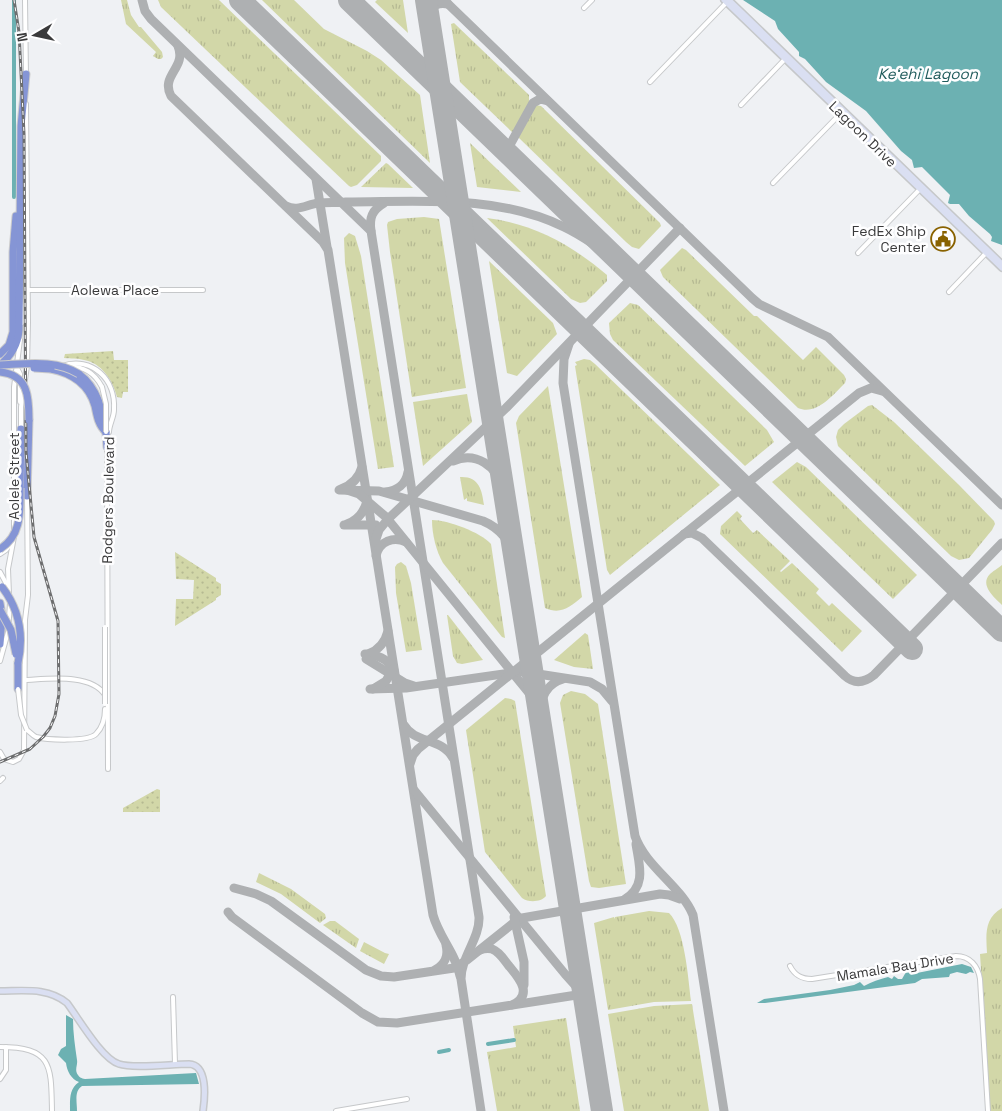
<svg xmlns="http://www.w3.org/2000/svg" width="1002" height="1111" font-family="'Space Grotesk',sans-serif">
	<defs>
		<pattern id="grass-tufts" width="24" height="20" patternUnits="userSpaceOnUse" patternTransform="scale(1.25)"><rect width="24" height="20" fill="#d2d7a8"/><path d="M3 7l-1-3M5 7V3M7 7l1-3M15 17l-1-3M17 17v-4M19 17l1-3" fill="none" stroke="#b5b992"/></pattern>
		<pattern id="garden-dots" width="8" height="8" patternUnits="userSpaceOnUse" patternTransform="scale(1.25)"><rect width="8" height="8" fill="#d2d7a8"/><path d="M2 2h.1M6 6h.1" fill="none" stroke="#b5b992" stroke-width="1.8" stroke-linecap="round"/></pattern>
	</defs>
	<rect width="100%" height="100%" fill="#eff1f4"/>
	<g fill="url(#grass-tufts)">
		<polygon points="121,0 127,0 131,15 139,27 141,27 162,52 163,57 161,59 158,59 153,56 156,52 126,24"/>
		<polygon points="158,0 219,0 381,156 381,161 357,185 351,187 349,186 161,7"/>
		<polygon points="262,0 294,0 324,29 367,51 381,60 420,95 430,163"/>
		<polygon points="377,0 403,0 408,33 375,2"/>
		<polygon points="454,23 529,95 529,103 513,133 460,82 451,24"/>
		<polygon points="536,105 541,106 660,223 661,226 639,249 632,247 626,242 518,137"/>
		<polygon points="470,143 521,192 477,187"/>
		<polygon points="386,163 388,164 413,188 361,187"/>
		<polygon points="424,217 439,219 466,388 412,397 390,252 387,225 388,222 397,219"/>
		<path d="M487,218c46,6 85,27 120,57v6l-21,21 -6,1 -9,-4z"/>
		<polygon points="349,233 355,236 361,256 394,467 378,469 345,263 344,238"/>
		<path d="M682,248l4,2 68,66h3l46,44 13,-13 28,28 2,4 -1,4c-12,12 -29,33 -47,25l-135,-131 -3,-7z"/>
		<polygon points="489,261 553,323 557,334 517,376 507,373"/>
		<polygon points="630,303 638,305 767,430 774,442 745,466 613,340 610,334 609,323"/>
		<polygon points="584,359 590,360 595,364 720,485 610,575 607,570 575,366 577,365 575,362"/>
		<path d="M548,386l34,211c-12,10 -21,18 -37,11l-29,-185 3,-7z"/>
		<polygon points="467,394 472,422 423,466 413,402"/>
		<polygon points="872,405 894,422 959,485 994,521 995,524 992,530 969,558 959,560 951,556 838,446 836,437 838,430 844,424 868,406"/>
		<polygon points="797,462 806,467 917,575 893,599 772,482"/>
		<path d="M460,477c19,-1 22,13 24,28l-17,-4v-3l-3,2z"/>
		<polygon points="737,511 742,516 740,519 753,533 757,530 790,561 780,571 781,572 792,563 819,589 816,593 829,606 832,603 862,631 842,652 720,534 721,526"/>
		<path d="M432,520c16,0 48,12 59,24l14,94 -3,-1 -59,-74c-7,-12 -11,-29 -11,-43z"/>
		<polygon points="401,562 406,566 411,583 422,650 406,652 396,593 395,567 397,564"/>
		<path d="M1002,565v40c-7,-7 -23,-20 -12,-31 2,-2 8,-6 12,-9z"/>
		<polygon points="447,615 448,615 483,660 462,664 457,663 453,656"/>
		<polygon points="585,633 588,635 593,669 574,667 554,660"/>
		<polygon points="571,691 585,694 598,704 626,884 599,888 591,887 589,881 560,703 563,695"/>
		<path d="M505,698l6,1 4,2 31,195c-5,6 -17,7 -24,2l-37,-46 -19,-122z"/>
		<polygon points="259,873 291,889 325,914 326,918 320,923 281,894 256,882"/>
		<path d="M1002,908v203h-12l-10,-157 7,-1c-1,-18 -3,-35 15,-45z"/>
		<path d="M649,911l20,2c16,16 19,65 22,88l-37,1 -46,8 -14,-87 20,-6 1,2v-2z"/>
		<polygon points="330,921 335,921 359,939 356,948 323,925"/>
		<polygon points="364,942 385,953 389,954 384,964 360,951"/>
		<polygon points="692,1004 709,1111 624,1111 608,1014 654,1006"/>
		<polygon points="566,1018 580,1111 497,1111 487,1052 516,1047 513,1026"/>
	</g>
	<g fill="url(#garden-dots)">
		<path d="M113,351l1,9h14v32h-5l-1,6 -5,-1c-4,-16 -15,-34 -33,-37 -6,-2 -13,-1 -20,-2l1,-4z"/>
		<polygon points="175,552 216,578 216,581 221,584 221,595 216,598 216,600 175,626 176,599 193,599 194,580 176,579"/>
		<polygon points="157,789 160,790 160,812 123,812 123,808"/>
	</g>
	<g fill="#6cb1b2">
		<polygon points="743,0 1002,0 1002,245 991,241 992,237 990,234 969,216 959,204 950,204 948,203 950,195 922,167 914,168 912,160 901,151 866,111 826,82 805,59 799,56 799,52 778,29 775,21"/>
		<path d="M962,964l9,3 3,6 -4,-1 -4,2 -9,-2 -7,2 -1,3 -27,2 -7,4 -150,20h-8l7,-4 66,-9 24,-5 6,-3 4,4c7,-4 16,-7 24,-9l4,2 2,-3 4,3h4l4,-7 11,1z"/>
		<path d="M66,1015l7,4c0,14 2,27 4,41 1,5 -3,10 1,15 2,3 3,3 7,4l111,-6 3,11 -117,2c-8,5 -5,16 -5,25h-7c0,-12 -1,-22 9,-29 -8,-3 -12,-11 -13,-19l-8,-8 3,-6 5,-3z"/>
	</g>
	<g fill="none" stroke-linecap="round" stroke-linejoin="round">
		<g stroke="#6cb1b2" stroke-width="4">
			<polyline points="14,197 14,0"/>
			<polyline points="488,1044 514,1040"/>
			<polyline points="439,1052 449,1050"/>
		</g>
		<g stroke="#aeb0b2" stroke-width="9">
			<path d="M142,0l3,11 6,8 220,212 108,686c1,21 -18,40 -18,62l20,132"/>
			<polyline points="444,0 752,298 759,304 828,337 1002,505"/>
			<path d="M431,32c-1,-11 -6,-32 17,-28"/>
			<path d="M178,46c9,22 -18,29 -7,50l152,146 5,8 105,665c6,22 23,39 27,61"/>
			<polyline points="506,152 533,103 540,99 548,101"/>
			<polyline points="316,179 327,247"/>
			<path d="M286,206c12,6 21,-2 33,-3 9,-1 18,0 27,-1 72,0 151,-8 218,25 23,11 43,27 63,42"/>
			<path d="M371,231c-2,-13 1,-21 13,-28"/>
			<path d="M569,344l-5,15 -1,24 72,453c10,30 47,51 58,79l31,196"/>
			<path d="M453,461c23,-10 44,5 50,28"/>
			<path d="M341,489c11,-4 18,-11 21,-22"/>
			<path d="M339,490l40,1 104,30c19,8 27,21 32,40"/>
			<polyline points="347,490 359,494 386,517 529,693 536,704 540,718"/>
			<path d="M385,492c12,-1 21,-8 23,-20"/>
			<path d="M347,524c11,-4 17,-11 20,-23"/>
			<polyline points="344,525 376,525"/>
			<path d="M684,534l8,-1 10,5 143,138c9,8 19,7 29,-1l128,-132"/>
			<polyline points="375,542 379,530 388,519 506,408 680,228"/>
			<path d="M376,556c3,-15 18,-20 30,-14"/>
			<path d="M365,654c12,1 22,4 29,16"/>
			<path d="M368,654c11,-4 17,-11 20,-23"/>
			<polyline points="366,659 405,683 414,686"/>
			<polyline points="370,689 406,688 517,672 525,672 590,682 602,689 612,701"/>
			<polyline points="373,689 386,681 393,669"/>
			<path d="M540,713c1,-16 6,-29 23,-34"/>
			<path d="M404,725c11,19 37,12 49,33"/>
			<polyline points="410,764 413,755 418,749 859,393 871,388 882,391"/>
			<polyline points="414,790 565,974 583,994"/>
			<polyline points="234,888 256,894 271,901 366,970 381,976 394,977 454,968 467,960 516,921 522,918 660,894 669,895 680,899"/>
			<path d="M625,899c22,-13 14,-35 11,-55"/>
			<polyline points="228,912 232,917 362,1013 378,1022 397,1023 583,994"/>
			<polyline points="514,917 524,962 524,985"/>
			<path d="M480,950c5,-2 8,-2 12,-1 8,3 12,11 17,17 10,12 25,29 3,39"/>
			<path d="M435,970c9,-5 14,-14 11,-25"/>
		</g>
		<g stroke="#aeb0b2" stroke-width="22">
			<polyline points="240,0 912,649"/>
			<polyline points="349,0 1002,631"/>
			<polyline points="426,0 602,1111"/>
		</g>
		<g stroke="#c6c8ca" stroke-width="6">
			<g id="street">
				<polyline points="25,0 26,75"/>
				<polyline points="584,8 592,0"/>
				<polyline points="650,82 727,2"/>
				<polyline points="741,105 785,59"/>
				<polyline points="773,183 841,113"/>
				<polyline points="858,253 920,189"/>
				<polyline points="27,290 203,290"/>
				<polyline points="949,292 986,253"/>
				<polyline points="22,323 26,292"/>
				<polyline points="16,366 20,374 20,402"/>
				<path d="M62,366c30,-10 54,13 52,44 0,7 -5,15 -5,22"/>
				<path d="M68,366c16,1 26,6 34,21"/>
				<polyline points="21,429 21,407 27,366 28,322 26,104"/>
				<polyline points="107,447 108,769"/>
				<polyline points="14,530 14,387 20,340"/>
				<polyline points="0,554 6,550 12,542"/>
				<polyline points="0,572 7,585"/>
				<polyline points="9,594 8,569 14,537"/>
				<polyline points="0,661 8,632 10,603"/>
				<path d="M25,680c23,-1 66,-7 80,15"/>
				<path d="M27,730c3,2 5,5 9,7 11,3 52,5 60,-3 7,-7 9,-16 9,-25"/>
				<polyline points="0,752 4,759 13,762 19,759 24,750 25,620 28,595 27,496"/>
				<polyline points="0,781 3,778"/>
				<path d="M790,966c5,10 12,13 22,13l144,-23c14,0 22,10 24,23l8,132"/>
				<polyline points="173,997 175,1064"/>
				<path d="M0,1047c53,0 51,19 52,64"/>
				<polyline points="0,1079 6,1070 6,1047"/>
				<polyline points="336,1111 407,1099"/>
			</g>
		</g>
		<g stroke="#c6c8ca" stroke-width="8">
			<g id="secondary">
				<polyline points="724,0 1002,268"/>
				<polyline points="729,0 1002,264"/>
				<path d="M0,991c23,0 48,-4 67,12 12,16 35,56 52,61 14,5 53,0 70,0 19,1 16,33 14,47"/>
			</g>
		</g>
		<g stroke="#ccc" stroke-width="9">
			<g id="highway">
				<polyline points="0,354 9,345 13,332 13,252 16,216"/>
				<path d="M0,365c11,-9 18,-21 19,-35l2,-204 5,-52"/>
				<path d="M51,369c21,4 38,16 44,37 2,9 3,19 11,26"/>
				<path d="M79,374c22,16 27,48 28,73"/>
				<polyline points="20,488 21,429"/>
				<polyline points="27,496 29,420"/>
				<polyline points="0,603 2,615 0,644"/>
				<polyline points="18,689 18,663"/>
			</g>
		</g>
		<use href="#street" stroke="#fff" stroke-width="4"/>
		<use href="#secondary" stroke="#dadff2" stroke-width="5"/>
		<use href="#highway" stroke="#8595d5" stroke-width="7"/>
		<g stroke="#6d6e6f" stroke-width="3">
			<polyline id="rail" points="0,762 30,749 43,737 50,728 55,716 59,694 58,621 34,537 26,452 24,134 19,32 14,0"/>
		</g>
		<use href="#rail" stroke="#fefeff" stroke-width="1" stroke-dasharray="4" stroke-linecap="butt"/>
		<g stroke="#c6c8ca" stroke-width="6" stroke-linecap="butt">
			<g id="street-bridge">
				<polyline points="102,387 106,404 106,432"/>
				<polyline points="18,689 21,715 27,730"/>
				<polyline points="105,704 105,627"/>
			</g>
		</g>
		<g stroke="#ccc" stroke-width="9" stroke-linecap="butt">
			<g id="highway-bridge">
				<path d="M0,365c26,-1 56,-6 79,9"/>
				<polyline points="34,368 51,369"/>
				<path d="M0,372c28,3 29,24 29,48"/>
				<path d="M0,549c22,-14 20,-37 20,-61"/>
				<path d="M2,587c17,22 22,48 16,76"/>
				<polyline points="0,610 11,630 16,654"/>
			</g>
		</g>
		<use href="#street-bridge" stroke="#fff" stroke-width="4"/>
		<use href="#highway-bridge" stroke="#8595d5" stroke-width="7"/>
	</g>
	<defs>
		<g id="civic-ring" transform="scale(1.25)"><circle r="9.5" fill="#fefeff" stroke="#896200" stroke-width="1.5"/><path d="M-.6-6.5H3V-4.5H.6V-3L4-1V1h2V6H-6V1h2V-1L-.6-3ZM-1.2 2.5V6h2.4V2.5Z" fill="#896200"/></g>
	</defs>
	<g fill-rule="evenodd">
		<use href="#civic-ring" x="943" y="239"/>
	</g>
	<g text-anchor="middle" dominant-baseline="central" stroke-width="5" stroke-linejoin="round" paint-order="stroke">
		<g font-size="14" fill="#3a3a3b" stroke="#fefeff">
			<text transform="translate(863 134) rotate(44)">Lagoon Drive</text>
			<text x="115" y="290">Aolewa Place</text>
			<text transform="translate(14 476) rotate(-90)">Aolele Street</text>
			<text transform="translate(108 500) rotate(-89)">Rodgers Boulevard</text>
			<text transform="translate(895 967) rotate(-9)">Mamala Bay Drive</text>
		</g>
		<g font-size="14" fill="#3a3a3b" stroke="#fefeff" text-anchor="end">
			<text x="926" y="231">FedEx Ship<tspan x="926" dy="16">Center</tspan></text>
		</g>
		<g font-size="15" font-style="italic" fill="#205b5c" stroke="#fefeff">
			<text x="928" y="73">Keʻehi Lagoon</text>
		</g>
	</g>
	<g transform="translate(35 35) rotate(261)" stroke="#fefeff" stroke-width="4" paint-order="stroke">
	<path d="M0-4L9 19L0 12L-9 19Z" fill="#3a3a3b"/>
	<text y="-8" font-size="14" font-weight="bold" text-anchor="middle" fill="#3a3a3b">N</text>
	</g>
</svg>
